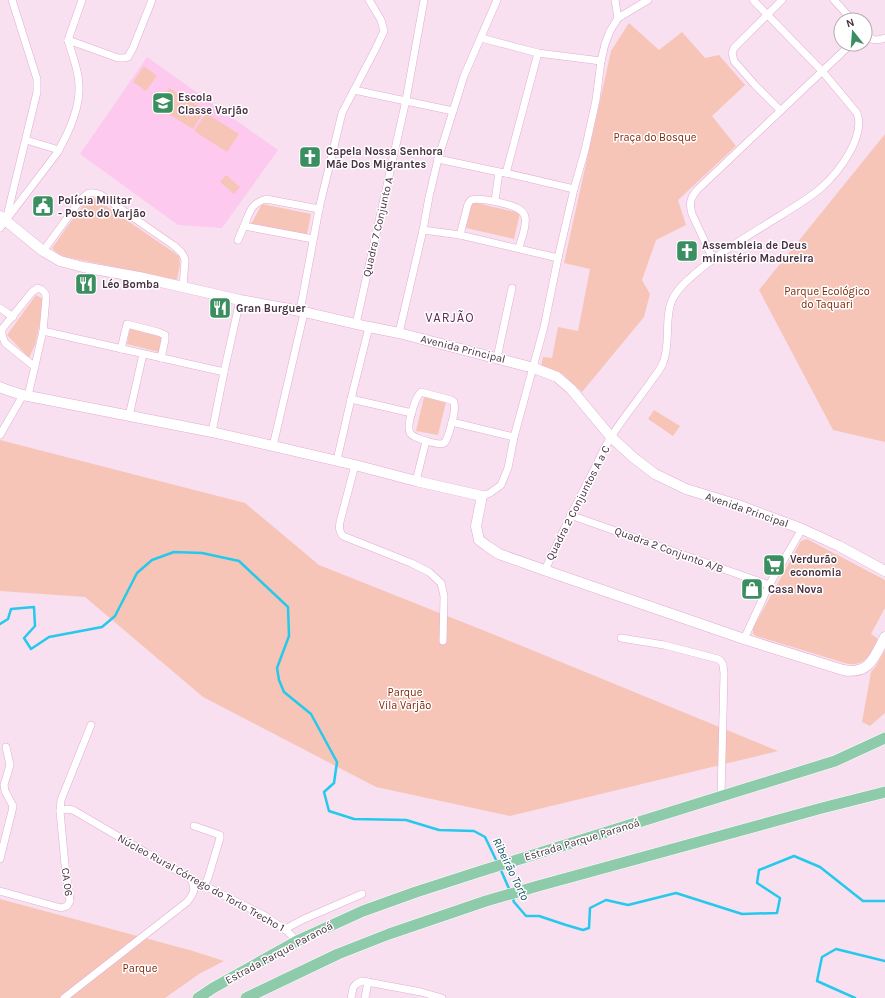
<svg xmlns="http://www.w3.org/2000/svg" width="885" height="998" font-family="Karla,sans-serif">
	<rect width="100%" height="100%" fill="#f8e0f1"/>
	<polygon fill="#fdc9ef" points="147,57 278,150 222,228 178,225 80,154"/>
	<g fill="#f7c5b7">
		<polygon points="629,23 659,50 682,32 705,58 719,55 745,85 712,116 736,146 678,200 686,225 656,240 642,280 650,294 644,317 582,392 563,374 541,366 543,357 552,358 558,327 578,331 590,269 564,263 611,51"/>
		<polygon points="144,66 157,76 146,91 133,82"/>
		<polygon points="169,88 205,110 193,129 157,107"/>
		<polygon points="206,113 239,134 227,152 194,131"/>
		<polygon points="885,134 885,442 833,430 759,290"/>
		<polygon points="226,175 240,187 234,194 220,182"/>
		<polygon points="90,195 179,256 180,264 177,280 66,257 58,254 52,248"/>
		<polygon points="472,202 520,213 514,239 466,228"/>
		<polygon points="262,204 311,214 307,235 251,224"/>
		<polygon points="36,295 45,300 35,345 29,358 7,335"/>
		<polygon points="130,328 162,335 159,352 127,344"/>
		<polygon points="424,397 446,402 438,435 416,431"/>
		<polygon points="654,410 680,426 673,436 648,419"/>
		<polygon points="0,440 245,503 319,565 495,635 778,751 510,816 376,787 203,697 85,597 0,591"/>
		<path d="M807,539l78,41v28l-14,26 6,4 1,3c-8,13 -12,25 -30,23l-92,-28 -3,-2v-6l48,-87z"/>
		<polygon points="885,650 885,713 870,726 862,722 871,672 876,666"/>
		<polygon points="0,899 193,951 224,961 199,974 165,998 0,998"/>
	</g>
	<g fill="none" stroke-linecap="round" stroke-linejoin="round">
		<g stroke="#24c9eb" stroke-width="2.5">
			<polyline points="0,624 8,619 11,609 34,607 35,626 24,638 31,649 49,637 102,627 115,616 137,573 152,560 174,552 202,553 239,561 288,607 289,636 277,668 279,680 284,692 311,714 337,762 334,783 324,792 329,811 354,819 406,820 439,830 474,831 485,837 498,864"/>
			<polyline points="500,868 510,891"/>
			<polyline points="512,896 514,902 526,916 539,916 566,925 583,930 589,928 590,908 606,900 628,905 676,893 742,914 777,913 780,898 757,883 759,870 794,856 820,867 863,901 885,901"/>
			<polyline points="855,998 817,981 822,957 836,949 885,961"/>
		</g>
		<g stroke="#e4abd4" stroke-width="8">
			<g id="street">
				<polyline points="615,0 618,18"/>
				<polyline points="834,0 852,20"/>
				<polyline points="618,18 648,0"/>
				<path d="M865,34c7,7 11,7 20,4"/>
				<polyline points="481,38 538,53 601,61"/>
				<polyline points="68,40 118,58 124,58 128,57 133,48 152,0"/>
				<polyline points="68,40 82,0"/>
				<polyline points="354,90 453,111"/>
				<polyline points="780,110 755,85 734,61 732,53 734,48 782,0"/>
				<polyline points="26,140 59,150"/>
				<polyline points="438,159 499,172 506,173 574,189"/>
				<polyline points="506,173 538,53"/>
				<polyline points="495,201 499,172"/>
				<polyline points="6,220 37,92 37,79 12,0"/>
				<path d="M244,226c6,-14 6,-22 22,-27l53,10"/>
				<path d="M0,228l57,-75c11,-19 23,-45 22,-67 0,-16 -7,-31 -11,-46"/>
				<polyline points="423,230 460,235 558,258"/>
				<path d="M460,235l8,-31 3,-4c10,-3 37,4 46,8 4,2 7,5 8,9 2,10 -4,22 -6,31"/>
				<polyline points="238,240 244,226 313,239"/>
				<path d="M43,251l36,-49c8,-9 10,-12 22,-7l72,50c6,5 11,8 12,16l-2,26"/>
				<path d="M713,259l-21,-45c-3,-11 -2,-15 5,-24l154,-146"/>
				<polyline points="0,308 13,317"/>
				<polyline points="300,311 319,209 342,113 376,48 384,31 381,20 369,0"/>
				<polyline points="356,324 406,100 424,0"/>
				<polyline points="43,331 224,372"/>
				<polyline points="399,333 423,230 429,197 438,159 464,76 497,0"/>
				<polyline points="121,349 127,324 158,332 165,335 165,340 161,358"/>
				<polyline points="497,358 512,288"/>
				<path d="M421,392l30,8 3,2c2,8 -1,16 -3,24 -2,5 -3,14 -7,17 -5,3 -31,-5 -34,-10 -4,-8 5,-35 11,-41z"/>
				<path d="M28,396l15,-65 3,-33c0,-5 -2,-8 -8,-10l-6,4 -30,37v6l3,8 30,24"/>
				<polyline points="351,399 412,413"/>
				<polyline points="129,416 143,354"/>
				<polyline points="452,422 514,437"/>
				<polyline points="212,432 224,372 240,300"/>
				<polyline points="0,435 23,395"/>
				<polyline points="273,446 304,313"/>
				<polyline points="337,460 351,399 369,327"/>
				<path d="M355,465l-15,57c-1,6 -1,9 3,14l68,27 18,9 12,11 3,13 -1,45"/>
				<polyline points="416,481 426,441"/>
				<polyline points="482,496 490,493 501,485 508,468 514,437 544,327 558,258 574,189 585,150 596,100 601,61 605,44 610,31 618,18"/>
				<polyline points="570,515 769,585"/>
				<path d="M545,570c15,-33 31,-66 48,-98 6,-12 11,-24 18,-35 12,-19 26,-36 39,-54 4,-6 10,-13 13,-20 8,-20 1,-45 9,-63 4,-8 10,-15 17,-21 27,-25 59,-43 89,-62 15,-9 30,-18 43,-29 17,-15 45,-51 36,-75l-35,-42 -69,-71"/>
				<path d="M621,638l43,7 54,14c6,3 5,8 6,14l-3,124"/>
				<polyline points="744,639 769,585 802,529"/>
				<polyline points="60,811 67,809 73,810 191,879 265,916 287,931 297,941"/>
				<polyline points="194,826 220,835 220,838 208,878 204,886"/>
				<polyline points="0,859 12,811 13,806 5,791 4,785 10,765 6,747"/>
				<polyline points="0,891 61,908 67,906 70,901 65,865 60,811 61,800 91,725"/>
				<polyline points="285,929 304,919 362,894"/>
				<path d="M64,998l123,-96c7,-9 9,-12 4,-23"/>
				<polyline points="351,998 353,988 356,984 362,981 421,992 442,998"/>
				<polyline points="365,998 368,982"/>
			</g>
		</g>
		<g stroke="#e4abd4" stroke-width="11">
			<g id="secondary">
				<polyline points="0,216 43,251 60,261 83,267 139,277 240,300 300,311 369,327 399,333 534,368 557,377 571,389 611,437 634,458 655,474 686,489 738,505 802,529 839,546 885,571"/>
				<path d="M0,387l7,3 16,5 189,37 143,33 61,16 66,15 -6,30 3,14 8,6 12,8 48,17 197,68 99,31c27,5 31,-13 42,-33"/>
			</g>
		</g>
		<g stroke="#fff" stroke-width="12">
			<g id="primary">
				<polyline points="198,998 213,988 297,941 363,911 416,892 478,872 835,761 885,738"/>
				<polyline points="246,998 338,954 389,934 486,901 538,886 822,808 885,792"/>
			</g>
		</g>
		<use href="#street" stroke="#fff" stroke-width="7"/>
		<use href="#secondary" stroke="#fff" stroke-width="10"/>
		<use href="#primary" stroke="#8dcbaa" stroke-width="11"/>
	</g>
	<defs>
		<g id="school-square" transform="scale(1.15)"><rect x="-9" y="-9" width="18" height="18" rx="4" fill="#3a8e60" stroke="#fff"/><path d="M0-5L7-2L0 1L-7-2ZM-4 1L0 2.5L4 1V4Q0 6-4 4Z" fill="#fff"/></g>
		<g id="church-square" transform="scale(1.15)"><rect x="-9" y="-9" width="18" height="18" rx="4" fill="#3a8e60" stroke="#fff"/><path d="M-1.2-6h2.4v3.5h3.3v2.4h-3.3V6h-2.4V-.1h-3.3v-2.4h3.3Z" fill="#fff"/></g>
		<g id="civic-square" transform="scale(1.15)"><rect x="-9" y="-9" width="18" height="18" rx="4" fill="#3a8e60" stroke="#fff"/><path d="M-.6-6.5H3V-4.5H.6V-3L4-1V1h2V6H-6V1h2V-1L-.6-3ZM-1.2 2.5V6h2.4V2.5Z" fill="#fff"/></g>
		<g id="restaurant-square" transform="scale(1.15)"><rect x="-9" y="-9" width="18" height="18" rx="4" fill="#3a8e60" stroke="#fff"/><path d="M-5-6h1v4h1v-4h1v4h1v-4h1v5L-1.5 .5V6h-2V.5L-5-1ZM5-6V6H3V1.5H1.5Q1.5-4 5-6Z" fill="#fff"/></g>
		<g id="supermarket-square" transform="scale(1.15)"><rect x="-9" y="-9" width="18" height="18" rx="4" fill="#3a8e60" stroke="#fff"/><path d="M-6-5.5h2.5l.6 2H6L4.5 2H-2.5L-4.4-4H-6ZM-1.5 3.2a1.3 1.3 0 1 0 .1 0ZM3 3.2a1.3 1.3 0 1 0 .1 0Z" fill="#fff"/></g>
		<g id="shop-square" transform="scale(1.15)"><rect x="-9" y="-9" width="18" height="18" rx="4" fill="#3a8e60" stroke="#fff"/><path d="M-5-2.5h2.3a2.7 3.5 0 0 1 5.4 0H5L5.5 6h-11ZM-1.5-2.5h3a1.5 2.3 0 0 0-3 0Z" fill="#fff"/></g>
	</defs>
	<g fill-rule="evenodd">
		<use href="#school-square" x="163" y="103"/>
		<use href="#church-square" x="310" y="157"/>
		<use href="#civic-square" x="43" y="206"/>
		<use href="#church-square" x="687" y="251"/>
		<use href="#restaurant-square" x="86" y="284"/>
		<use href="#restaurant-square" x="220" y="308"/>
		<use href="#supermarket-square" x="774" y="565"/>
		<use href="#shop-square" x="752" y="589"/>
	</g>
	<g text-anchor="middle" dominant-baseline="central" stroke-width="3" stroke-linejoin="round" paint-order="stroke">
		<g font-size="11" font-weight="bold" fill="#483142" stroke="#fff" text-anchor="start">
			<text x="178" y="97">Escola<tspan x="178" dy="13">Classe Varjão</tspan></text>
			<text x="326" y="151">Capela Nossa Senhora<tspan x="326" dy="13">Mãe Dos Migrantes</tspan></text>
			<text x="58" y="200">Polícia Militar<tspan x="58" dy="13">- Posto do Varjão</tspan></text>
			<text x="702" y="245">Assembleia de Deus<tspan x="702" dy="13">ministério Madureira</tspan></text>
			<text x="102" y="284">Léo Bomba</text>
			<text x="236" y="308">Gran Burguer</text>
			<text x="790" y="559">Verdurão<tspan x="790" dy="13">economia</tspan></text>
			<text x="768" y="589">Casa Nova</text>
		</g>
		<g font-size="11" fill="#7f2506" stroke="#fff">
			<text x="655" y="137">Praça do Bosque</text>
			<text x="827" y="291">Parque Ecológico<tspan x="827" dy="13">do Taquari</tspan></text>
			<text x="405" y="692">Parque<tspan x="405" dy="13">Vila Varjão</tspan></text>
			<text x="140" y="968">Parque</text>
		</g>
		<g font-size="11" fill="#483142" stroke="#fff">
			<text transform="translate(378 227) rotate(-77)">Quadra 7 Conjunto A</text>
			<text transform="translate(463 349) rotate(14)">Avenida Principal</text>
			<text transform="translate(578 503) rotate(-63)">Quadra 2 Conjuntos A a C</text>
			<text transform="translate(747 510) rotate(19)">Avenida Principal</text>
			<text transform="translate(669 550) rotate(20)">Quadra 2 Conjunto A/B</text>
			<text transform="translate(582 840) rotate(-17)">Estrada Parque Paranoá</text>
			<text transform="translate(67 882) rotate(83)">CA 06</text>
			<text transform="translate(201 883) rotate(29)">Núcleo Rural Córrego do Torto Trecho 1</text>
			<text transform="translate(279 953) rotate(-28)">Estrada Parque Paranoá</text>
		</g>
		<g font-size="12" font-style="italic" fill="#145261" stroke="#fff">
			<text transform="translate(511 869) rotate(64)">Ribeirão Torto</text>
		</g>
		<g font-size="13" letter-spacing="1" fill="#5f2f54" stroke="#fff">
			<text x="450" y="317">VARJÃO</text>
		</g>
	</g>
	<g transform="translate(853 32) rotate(343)"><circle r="19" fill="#ffffff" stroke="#b6adb3"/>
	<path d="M0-3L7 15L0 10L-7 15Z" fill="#3a8e60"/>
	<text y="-6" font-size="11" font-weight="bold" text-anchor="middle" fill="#483142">N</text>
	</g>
</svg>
